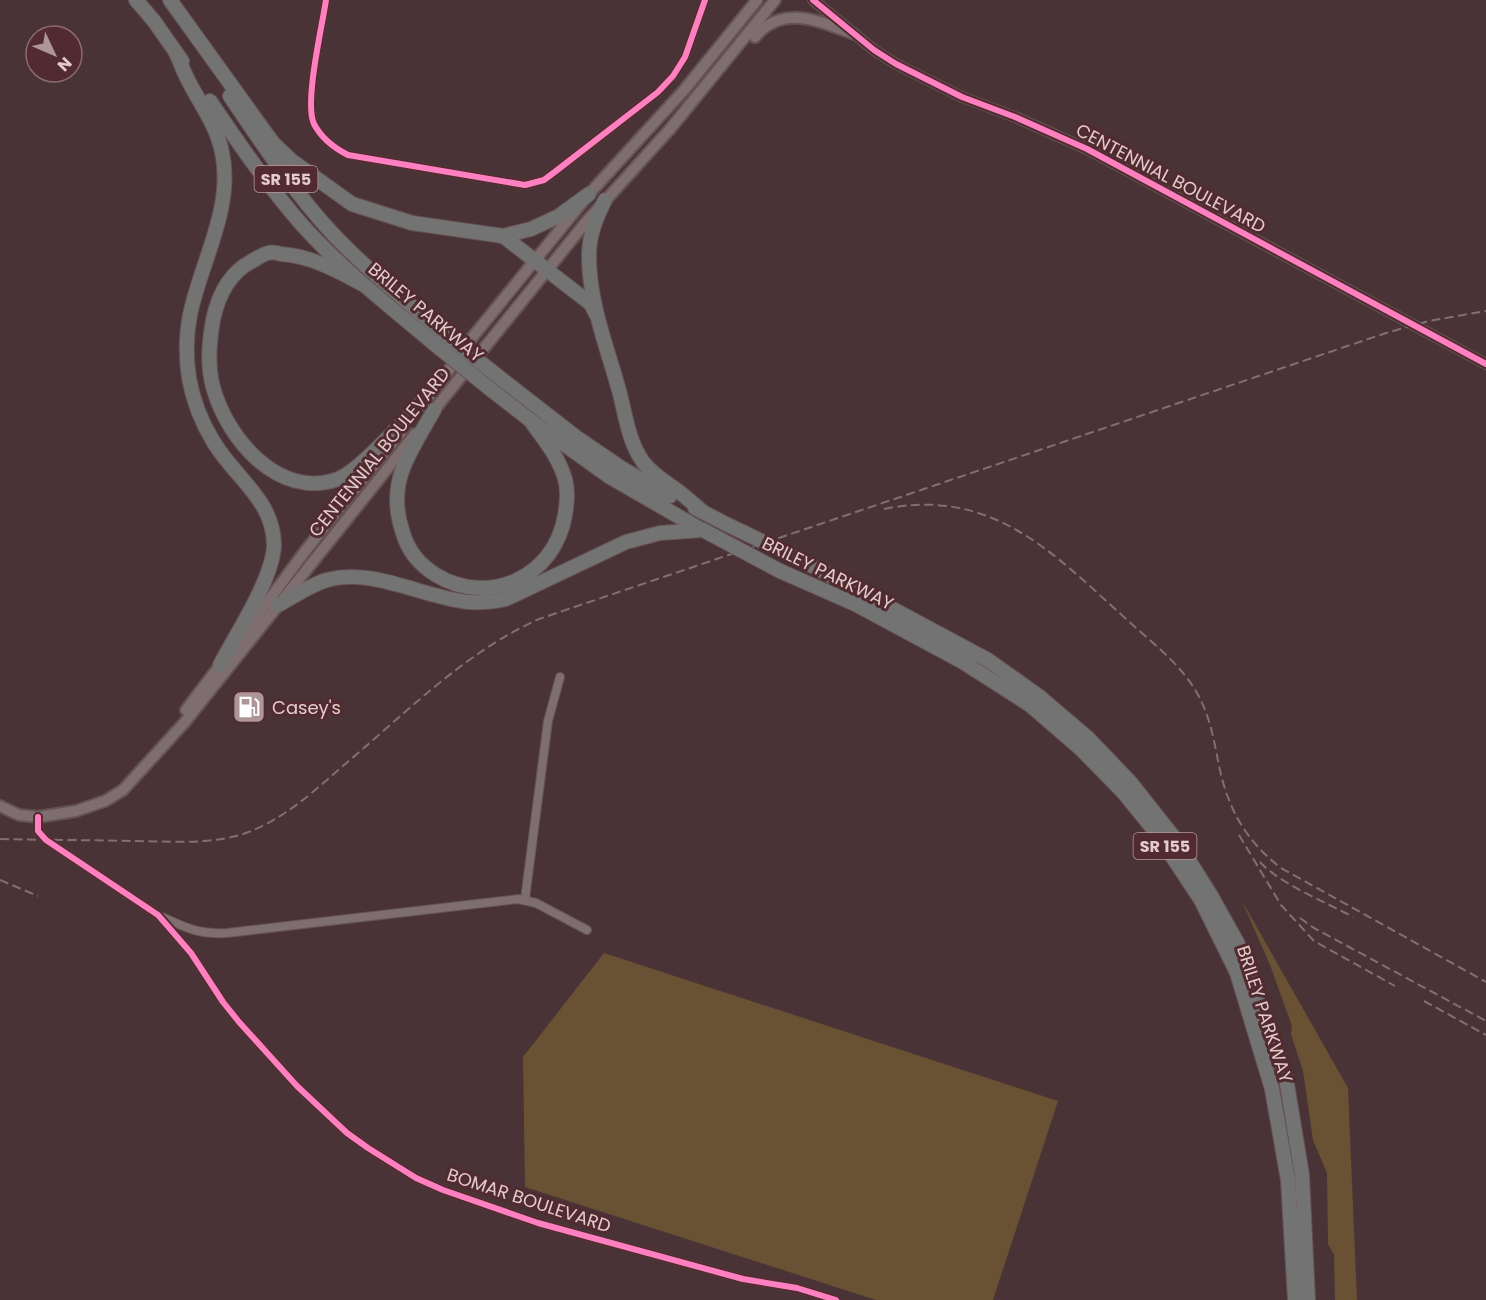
<svg xmlns="http://www.w3.org/2000/svg" width="1486" height="1300" font-family="Poppins,sans-serif">
	<rect width="100%" height="100%" fill="#493336"/>
	<g fill="#695134">
		<polygon points="1242,901 1348,1088 1357,1300 1335,1300 1334,1255 1328,1244 1327,1173 1313,1140 1303,1071 1291,1034 1292,1026 1270,965"/>
		<polygon points="604,953 1058,1101 993,1300 876,1300 525,1187 523,1057"/>
	</g>
	<g fill="none" stroke-linecap="round" stroke-linejoin="round">
		<g stroke="#655253" stroke-width="10">
			<g id="minor">
				<path d="M326,0c-4,27 -22,103 -12,124 8,15 20,24 34,31l177,30 19,-5 12,-9 102,-79 15,-16 12,-19 20,-57"/>
				<polyline points="38,817 38,831 46,840 158,915 191,953 223,1002 239,1022 297,1086 347,1133 368,1148 416,1178 443,1190 538,1223 743,1279 797,1288 836,1300"/>
				<polyline points="525,899 548,721 560,677"/>
				<path d="M162,917c25,11 37,18 65,16l291,-34 18,4 51,27"/>
			</g>
		</g>
		<g stroke="#655253" stroke-width="12">
			<polyline id="tertiary" points="813,0 874,50 896,64 962,97 1015,117 1087,149 1486,364"/>
		</g>
		<g stroke="#655253" stroke-width="14">
			<g id="secondary">
				<path d="M755,37c28,-34 65,-15 99,-3"/>
				<polyline points="438,385 471,339 589,194 685,89 757,0"/>
				<polyline points="430,415 586,222 670,129 775,0"/>
				<polyline points="237,643 306,550 404,428"/>
				<polyline points="186,710 224,660"/>
				<polyline points="0,806 19,815 38,817 76,811 105,801 123,790 185,722 415,434"/>
			</g>
		</g>
		<g stroke="#655253" stroke-width="16">
			<g id="motorway">
				<polyline points="136,0 154,21 182,61"/>
				<polyline points="170,0 273,143 292,161 352,204 412,223 503,236 531,229 559,216 589,194"/>
				<path d="M176,53c4,9 7,17 11,25 12,25 29,45 35,74 12,56 -21,109 -32,163 -4,20 -4,43 -1,63 4,22 13,45 24,63 21,36 61,59 61,104 -1,34 -38,89 -54,120"/>
				<path d="M230,96c32,47 63,95 102,137 34,36 73,67 110,99"/>
				<path d="M210,101c29,43 58,85 93,125 39,43 85,79 129,116"/>
				<path d="M605,200c-9,18 -16,35 -16,56 0,48 19,93 31,138 6,24 9,48 23,68 10,13 23,20 35,29 9,7 17,14 25,21"/>
				<polyline points="503,236 591,304 596,314"/>
				<path d="M362,284c-26,-14 -51,-28 -81,-30 -3,-1 -9,-2 -13,-1 -5,1 -12,6 -16,8 -23,12 -34,35 -39,59 -4,23 -6,45 0,67 14,52 66,113 125,92 25,-9 83,-78 104,-100"/>
				<polyline points="504,381 576,437 623,469 670,496"/>
				<polyline points="494,392 530,420 610,477 702,530"/>
				<path d="M434,410c-11,20 -24,39 -32,61 -7,20 -6,42 1,62 5,18 17,32 33,42 53,32 119,2 129,-60 2,-11 3,-25 0,-36 -6,-22 -22,-41 -35,-59"/>
				<polyline points="695,508 726,524"/>
				<polyline points="805,562 988,660 1040,697 1088,738 1131,783 1176,840 1210,894 1238,944 1286,1078 1302,1175 1308,1300"/>
				<polyline points="780,571 855,604 963,662 1030,705 1082,750 1124,793 1158,835 1201,900 1237,973 1272,1089 1288,1180 1295,1300"/>
				<path d="M278,605c15,-8 32,-20 49,-25 47,-13 96,18 142,22 13,1 24,0 37,-3l120,-57 34,-9 43,-3"/>
			</g>
		</g>
		<use href="#minor" stroke="#7f6e6f" stroke-width="8"/>
		<use href="#tertiary" stroke="#7f6e6f" stroke-width="9"/>
		<use href="#secondary" stroke="#7f6e6f" stroke-width="10"/>
		<use href="#motorway" stroke="#747373" stroke-width="14"/>
		<g stroke="#817072" stroke-width="2" stroke-dasharray="9 4.5" stroke-linecap="butt">
			<path d="M884,509c108,-22 169,44 241,109 25,23 55,45 72,75 13,23 17,47 22,73 9,43 27,75 62,102l205,114"/>
			<polyline points="1239,835 1281,905 1314,941 1395,986"/>
			<path d="M0,839c44,1 88,1 131,2 36,0 74,4 109,-6 41,-13 72,-42 104,-70 62,-52 121,-113 195,-146l847,-286 43,-12 57,-10"/>
			<path d="M1260,862c20,22 66,40 93,55"/>
			<polyline points="0,880 38,896"/>
			<polyline points="1300,918 1314,928 1486,1021"/>
			<polyline points="1424,1001 1486,1035"/>
		</g>
		<g stroke="#655253" stroke-width="16" stroke-linecap="butt">
			<g id="motorway-bridge">
				<polyline points="442,332 504,381"/>
				<polyline points="432,342 494,392"/>
				<polyline points="726,524 805,562"/>
				<polyline points="703,530 780,571"/>
			</g>
		</g>
		<use href="#motorway-bridge" stroke="#747373" stroke-width="14"/>
		<g stroke="#512b2f" stroke-width="10">
			<g id="cycleway">
				<path d="M326,0c-4,27 -22,103 -12,124 8,15 20,24 34,31l177,30 19,-5 12,-9 102,-79 15,-16 12,-19 20,-57"/>
				<polyline points="813,0 874,50 896,64 962,97 1015,117 1087,149 1486,364"/>
				<polyline points="38,817 38,831 46,840 158,915 191,953 223,1002 239,1022 297,1086 347,1133 368,1148 416,1178 443,1190 538,1223 743,1279 797,1288 836,1300"/>
			</g>
		</g>
		<use href="#cycleway" stroke="#ff80c0" stroke-width="6"/>
	</g>
	<defs>
		<g id="fuel-square" transform="scale(1.725)"><rect x="-9" y="-9" width="18" height="18" rx="4" fill="#ae9698" stroke="#512b2f"/><path d="M-5.5-6h7V0h2V4h1.3V-2.5L3-4.5l.8-.8L6-3V5H2.5V1h-1V6h-7ZM-4.2-4.7v3.2H.2V-4.7Z" fill="#fff"/></g>
	</defs>
	<g fill-rule="evenodd">
		<use href="#fuel-square" x="249" y="707"/>
	</g>
	<g text-anchor="middle" dominant-baseline="central" stroke-width="6" stroke-linejoin="round" paint-order="stroke">
		<g fill="#512b2f" stroke="#b89b9d" stroke-width="1.5">
			<rect x="254.5" y="166" width="63" height="26" rx="4.5"/>
			<rect x="1133.5" y="833" width="63" height="26" rx="4.5"/>
		</g>
		<g font-size="16" font-weight="bold" fill="#e4cbcc">
			<text x="286" y="179">SR 155</text>
			<text x="1165" y="846">SR 155</text>
		</g>
		<g font-size="18" fill="#e4cbcc" stroke="#512b2f">
			<text transform="translate(1171 178) rotate(28)">CENTENNIAL BOULEVARD</text>
			<text transform="translate(426 312) rotate(40)">BRILEY PARKWAY</text>
			<text transform="translate(379 452) rotate(-51)">CENTENNIAL BOULEVARD</text>
			<text transform="translate(828 573) rotate(26)">BRILEY PARKWAY</text>
			<text transform="translate(1265 1014) rotate(72)">BRILEY PARKWAY</text>
			<text transform="translate(529 1200) rotate(18)">BOMAR BOULEVARD</text>
		</g>
		<g font-size="18" fill="#e4cbcc" stroke="#512b2f" text-anchor="start">
			<text x="272" y="707">Casey's</text>
		</g>
	</g>
	<g transform="translate(54 54) rotate(134)"><circle r="28" fill="#512b2f" stroke="#8c6b6e" stroke-width="1.5"/>
	<path d="M0-4.5L10 22L0 15L-10 22Z" fill="#ae9698"/>
	<text y="-9" font-size="16" font-weight="bold" text-anchor="middle" fill="#e4cbcc">N</text>
	</g>
</svg>
